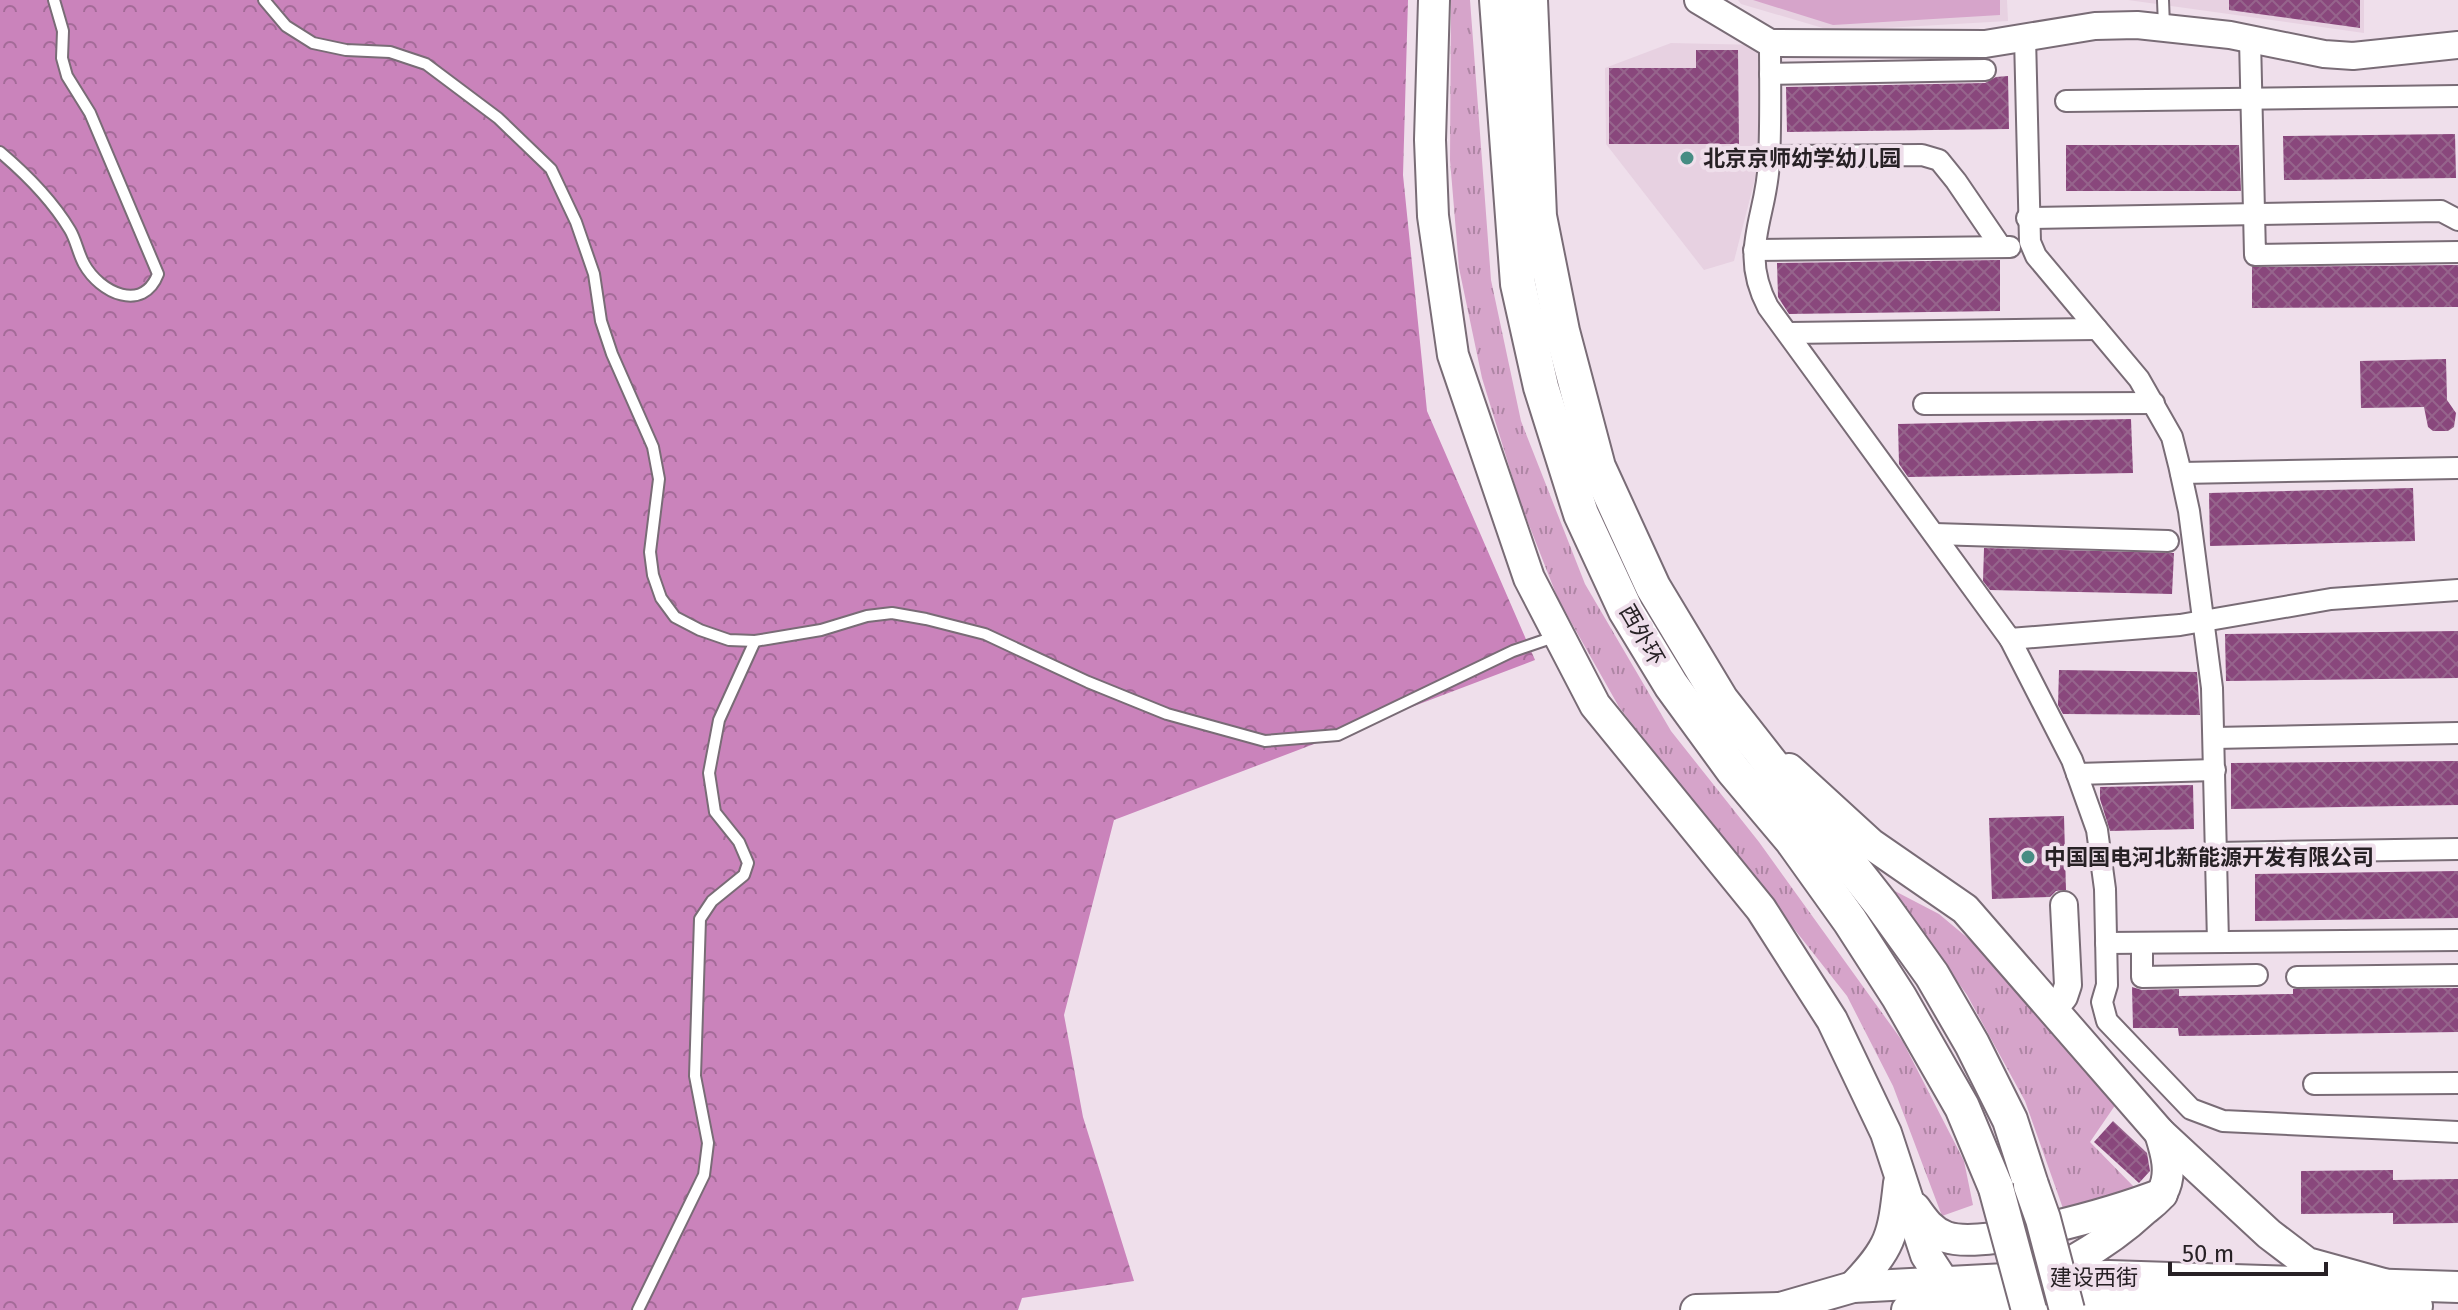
<svg xmlns="http://www.w3.org/2000/svg" width="2458" height="1310" font-family="'Fira Sans','Noto Sans SC',sans-serif">
	<defs>
		<pattern id="grass-tufts" width="24" height="20" patternUnits="userSpaceOnUse" patternTransform="scale(2)"><rect width="24" height="20" fill="#d6a4ca"/><path d="M3 7l-1-3M5 7V3M7 7l1-3M15 17l-1-3M17 17v-4M19 17l1-3" fill="none" stroke="#ae85a4"/></pattern>
		<pattern id="forest-crowns" width="20" height="18" patternUnits="userSpaceOnUse" patternTransform="scale(2)"><rect width="20" height="18" fill="#ca83bb"/><path d="M2 6a3 3 0 1 1 6 0M12 15a3 3 0 1 1 6 0" fill="none" stroke="#a46b98"/></pattern>
		<pattern id="building-cross-hatch" width="8" height="8" patternUnits="userSpaceOnUse" patternTransform="scale(2)"><rect width="8" height="8" fill="#89477c"/><path d="M0 0l8 8M0 8l8-8" fill="none" stroke="#96648c"/></pattern>
	</defs>
	<rect width="100%" height="100%" fill="#efdfeb"/>
	<g fill="#e7d1e1">
		<polygon points="1738,0 2007,0 2008,21 1833,31 1741,4"/>
		<polygon points="2128,0 2364,0 2364,33"/>
		<polygon points="1671,43 1760,45 1757,171 1734,261 1704,270 1606,144 1605,68"/>
	</g>
	<g fill="url(#grass-tufts)">
		<polygon points="1451,0 1470,0 1491,280 1521,421 1585,584 1671,731 1759,842 1903,1042 1964,1161 1973,1205 1942,1216 1893,1086 1847,996 1619,707 1558,599 1520,502 1482,378 1459,268 1450,160"/>
		<polygon points="1891,889 1939,914 1988,955 2116,1104 2090,1142 2137,1190 2066,1217 2025,1101 1967,995"/>
	</g>
	<polygon fill="url(#forest-crowns)" points="0,0 1408,0 1403,175 1427,411 1535,660 1114,820 1064,1015 1083,1117 1134,1281 1022,1298 1018,1310 0,1310"/>
	<polygon fill="#d6a4ca" points="1753,0 2000,0 2000,15 1833,25"/>
	<g fill="url(#building-cross-hatch)">
		<polygon points="2229,0 2360,0 2360,28 2229,10"/>
		<polygon points="1696,50 1738,50 1739,144 1609,144 1609,68 1696,68"/>
		<polygon points="2008,76 2009,129 1787,132 1786,87 1985,83 1996,77"/>
		<polygon points="2455,134 2456,178 2284,180 2283,136"/>
		<polygon points="2066,145 2239,145 2241,191 2066,191"/>
		<polygon points="2000,260 2000,311 1789,314 1778,297 1777,263"/>
		<polygon points="2458,265 2458,307 2252,308 2252,267"/>
		<polygon points="2446,359 2447,400 2456,413 2454,427 2448,431 2433,431 2428,427 2424,407 2361,408 2360,361"/>
		<polygon points="2131,419 2133,473 1908,477 1899,464 1898,424"/>
		<polygon points="2413,488 2415,541 2210,546 2209,493"/>
		<polygon points="1984,548 2174,553 2172,594 1990,590 1983,581"/>
		<polygon points="2458,631 2458,678 2226,681 2225,634"/>
		<polygon points="2059,670 2197,672 2200,715 2063,714 2058,705"/>
		<polygon points="2458,761 2458,805 2231,809 2231,763"/>
		<polygon points="2193,785 2194,829 2110,831 2100,799 2100,787"/>
		<polygon points="2064,816 2066,890 2056,891 2050,897 1992,899 1989,818"/>
		<polygon points="2458,871 2458,918 2255,921 2255,874"/>
		<polygon points="2132,987 2142,990 2179,989 2179,996 2293,994 2293,989 2458,988 2458,1032 2179,1036 2178,1028 2133,1028"/>
		<polygon points="2113,1121 2147,1153 2150,1171 2139,1183 2094,1142"/>
		<polygon points="2393,1170 2393,1180 2458,1179 2458,1223 2393,1224 2393,1213 2301,1214 2301,1171"/>
	</g>
	<g fill="none" stroke-linecap="round" stroke-linejoin="round">
		<g stroke="#796c76" stroke-width="14">
			<g id="service">
				<polyline points="264,0 286,26 313,43 346,50 390,52 426,64 498,118 551,169 576,222 594,274 601,321 612,354 653,447 659,479 650,552 653,575 661,598 675,617 700,630 729,640 755,641 821,630 867,616 892,613 926,619 985,634 1088,682 1167,714 1265,741 1338,735 1513,651 1557,636"/>
				<polyline points="2163,0 2164,26"/>
				<path d="M0,152c26,22 52,48 70,78 6,10 8,23 14,34 16,29 59,49 74,10l-68,-161 -23,-37 -5,-18 1,-27 -9,-31"/>
				<polyline points="638,1310 704,1175 708,1143 695,1076 700,919 712,901 744,875 748,863 739,842 715,812 709,773 719,720 755,641"/>
			</g>
		</g>
		<g stroke="#796c76" stroke-width="24">
			<g id="minor">
				<polyline points="2025,37 2030,242 2036,256 2139,379 2172,437 2179,465 2189,511 2212,688 2218,942"/>
				<polyline points="2250,39 2255,255 2458,252"/>
				<path d="M1770,43c0,39 1,79 -1,118 -2,57 -31,89 -1,146l242,332"/>
				<polyline points="1770,74 1985,70"/>
				<polyline points="2066,101 2458,96"/>
				<polyline points="1769,156 1922,155 1939,160 1956,181 2001,247"/>
				<polyline points="2027,218 2441,211 2458,220"/>
				<polyline points="1754,250 2010,247"/>
				<polyline points="1789,333 2097,329"/>
				<polyline points="1924,404 2154,403"/>
				<polyline points="2181,473 2458,468"/>
				<polyline points="1934,534 2168,541"/>
				<polyline points="2458,590 2331,599 2180,625 2010,639 2072,760 2097,830 2105,889 2107,985 2102,1002 2107,1021 2191,1109 2223,1121 2458,1132"/>
				<polyline points="2214,738 2458,733"/>
				<polyline points="2077,774 2215,770"/>
				<polyline points="2216,853 2458,849"/>
				<polyline points="2106,943 2458,940"/>
				<polyline points="2142,943 2142,977 2257,975"/>
				<polyline points="2297,977 2458,975"/>
				<polyline points="2314,1084 2458,1083"/>
			</g>
		</g>
		<g stroke="#796c76" stroke-width="30">
			<g id="tertiary">
				<polyline points="1698,0 1770,43 1985,44 2095,26 2137,25 2230,35 2324,54 2353,56 2458,45"/>
				<polyline points="2054,1009 2064,997 2068,985 2064,905"/>
			</g>
		</g>
		<g stroke="#796c76" stroke-width="34">
			<g id="secondary">
				<polyline points="1434,0 1430,140 1433,216 1453,355 1529,578 1595,705 1761,909 1832,1020 1886,1133 1926,1255 1943,1281 1957,1294 1985,1303"/>
				<polyline points="1789,769 1871,844 1965,909 2160,1133 2269,1234 2307,1263 2387,1285"/>
				<path d="M1915,1208c9,13 16,23 31,29 40,14 174,-27 216,-43"/>
				<path d="M2052,1272c34,-17 64,-36 92,-62 6,-5 15,-11 18,-17 11,-19 4,-41 -2,-60"/>
				<path d="M1853,1287c38,-40 40,-50 46,-104"/>
				<polyline points="1780,1308 1853,1287 2042,1277 2109,1276 2458,1287"/>
				<polyline points="1696,1310 1780,1308 1800,1310"/>
				<polyline points="1907,1310 1985,1303 2417,1306"/>
			</g>
		</g>
		<g stroke="#796c76" stroke-width="38">
			<g id="trunk">
				<polyline points="1497,0 1518,284 1541,387 1581,514 1626,611 1671,685 1733,770 1792,840 1850,921 1899,997 1962,1107 1996,1188"/>
				<polyline points="1530,0 1539,216 1562,331 1598,467 1653,587 1721,700 1881,904 1932,975 1972,1044 2010,1120 2031,1185"/>
			</g>
		</g>
		<use href="#service" stroke="#fff" stroke-width="10"/>
		<use href="#minor" stroke="#fff" stroke-width="20"/>
		<use href="#tertiary" stroke="#fff" stroke-width="26"/>
		<use href="#secondary" stroke="#fff" stroke-width="30"/>
		<use href="#trunk" stroke="#fff" stroke-width="34"/>
		<g stroke="#796c76" stroke-width="38" stroke-linecap="butt">
			<g id="trunk-bridge">
				<polyline points="2031,1185 2043,1219 2067,1310"/>
				<polyline points="1996,1188 2029,1310"/>
			</g>
		</g>
		<use href="#trunk-bridge" stroke="#fff" stroke-width="34"/>
	</g>
	<g fill="#468c83" stroke="#efdfeb" stroke-width="3">
		<circle cx="1687" cy="158" r="8"/>
		<circle cx="2028" cy="857" r="8"/>
	</g>
	<g text-anchor="middle" dominant-baseline="central" stroke-width="8" stroke-linejoin="round" paint-order="stroke">
		<g font-size="22" font-weight="bold" fill="#272125" stroke="#efdfeb" text-anchor="start">
			<text x="1703" y="158">北京京师幼学幼儿园</text>
			<text x="2044" y="857">中国国电河北新能源开发有限公司</text>
		</g>
		<g font-size="22" fill="#272125" stroke="#efdfeb">
			<text transform="translate(1642 635) rotate(60)">西外环</text>
			<text x="2094" y="1277">建设西街</text>
		</g>
	</g>
	<path d="M2170 1262v12h156v-12" fill="none" stroke="#272125" stroke-width="4"/>
	<text x="2182" y="1262" font-size="24" fill="#272125" stroke="#efdfeb" stroke-width="6" paint-order="stroke">50 m</text>
</svg>
